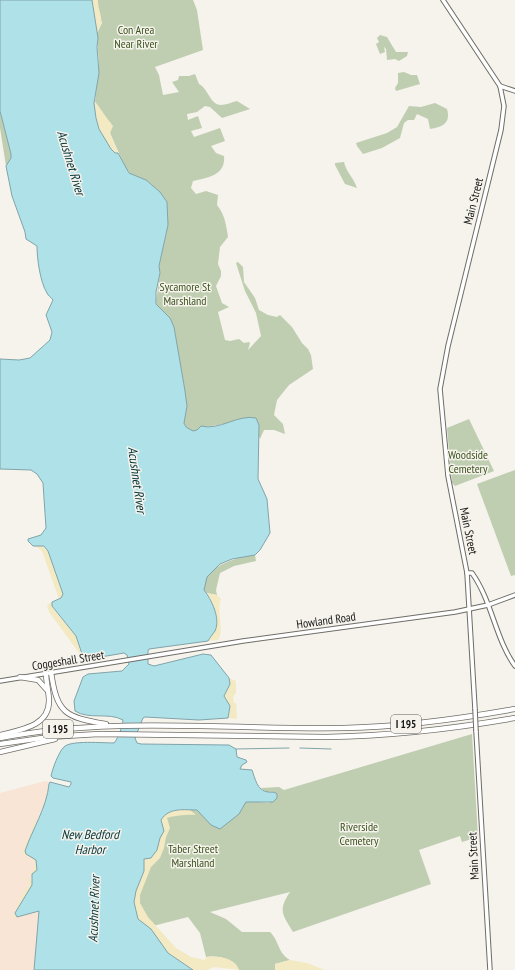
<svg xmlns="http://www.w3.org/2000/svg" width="515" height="970" font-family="'PT Sans Narrow',sans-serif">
	<rect width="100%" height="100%" fill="#f5f3ec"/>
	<polygon fill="#f9e5d6" points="45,781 50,782 46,803 39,814 33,857 37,866 31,878 39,911 34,970 0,970 0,793"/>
	<g fill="#bfceb0">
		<path d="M98,0h95l4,10 6,40 -48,17 4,8 4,20 16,-3 -7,-10 6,-2 1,-4h10l6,-2 4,10c9,4 11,21 22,21 5,0 11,-3 16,-4l13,8 -28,9 -12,-11 -5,-1 -8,6 -10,2 1,6 10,-4 4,12 -11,3 3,6 26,-9 5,13 -14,5 5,7 8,3c2,19 -16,22 -31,25l-2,7 5,6 10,-3 12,4 -1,10c8,10 9,20 11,32l-8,10 -2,17 3,7v5l-5,10 6,17 7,4 -11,5 7,28 5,1 9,-2 5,4 5,-1 1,1 -2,7 13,-14 -5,-23 -11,-22 -9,-28 2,-1 5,5 1,15 11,16 4,12 9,5 9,2 3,-2 12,12 10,16 6,6 3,6 2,14 -24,16 -12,15 -3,15 9,9 2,10 -11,-4h-10l-4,9 -2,-4 1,-11 -3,-4 -18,-1 -8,4 -25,4 -14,6 -7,-10 3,-17 -2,-15 -11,-64 -4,-9 -12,-10 -2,-6 4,-29 -1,-7 9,-41 -1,-23 -7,-10 -14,-12 -15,-6 -6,-7 -15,-34 1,-10c-7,-4 -10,-15 -16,-21l4,-36 -2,-33 5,-10 -5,-17z"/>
		<polygon points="380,35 387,37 396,52 408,52 407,56 399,61 395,59 387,60 386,49 384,47 385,52 380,54 376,44 379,42 377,38"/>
		<polygon points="404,72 411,75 417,75 420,84 396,91 395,88 398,83 398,73"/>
		<path d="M435,103l12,6c4,14 -4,18 -17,20l-2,-10 -11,-5 -3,6h-6l-4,3 -4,15 -18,10 -19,6 -6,-8 -1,-3 31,-10 10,-6 12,-21 12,1z"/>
		<polygon points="0,111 11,154 11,158 6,166 0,128"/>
		<path d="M344,162c2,10 10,16 13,26l-12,-4 -10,-19v-2z"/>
		<polygon points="469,419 494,471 455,486 452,483 447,428"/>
		<polygon points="515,470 515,575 511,576 477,484"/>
		<path d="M255,555l1,6 -22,5 -14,7 -4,17 1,5 -10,-2 -3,-2c-6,-23 35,-35 51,-36z"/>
		<path d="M472,734l6,103 -16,5 -2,-6 -41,14 12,34 -138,48c-11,-18 -15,-22 -3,-40l-80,20 16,7 16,13h28c10,10 7,20 20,28l-15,4v6h-36c-6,-11 -20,-15 -33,-13l-6,-24 -12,-16 -39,10 -14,-27 29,-83 28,-8 9,3 49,-11 19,2 6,-11h-9l-5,-4 18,-1 5,3z"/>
	</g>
	<g fill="#f3eac4">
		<path d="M92,0h6c0,15 8,17 -1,33z"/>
		<path d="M95,102c7,8 11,16 18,24l-3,7 8,20h-2c-12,-7 -23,-38 -21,-51z"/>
		<polygon points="41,545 48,551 62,590 63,595 59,599 42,551 35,546"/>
		<path d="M207,593l10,2 4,4c-5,12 4,32 -3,41l-10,1c11,-18 10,-29 -1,-48z"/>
		<polygon points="52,602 54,610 76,636 82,657 49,612 47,605"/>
		<path d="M229,678l7,3v12l-3,4 1,6h2l1,16 -9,-1c4,-12 -1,-12 -4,-22l6,-12z"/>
		<polygon points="42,810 35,822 27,848 36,860 37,870 32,874 29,874 34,870 35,863 30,857 25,856 22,853 29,838 33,824"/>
		<path d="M174,810h16l6,5c-5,-1 -25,1 -29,3l3,10 -4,9 -2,11 -4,10 -9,9 -11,28v8l8,14 28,31 15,9 14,3 1,-3c11,-2 30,1 33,13l-25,-3 -7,3h-14l-25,-17 -17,-24 -13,-10 -4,-17 2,-11 8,-20v-12l15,-18 5,-10 -3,-11 4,-6z"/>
		<path d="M24,877l7,3 1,5c-5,10 -19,19 -15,32l-3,1c0,-14 8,-22 15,-34v-3z"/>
		<polygon points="290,960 307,963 325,970 275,970 275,964"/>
	</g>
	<path fill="#afe1e9" stroke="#81a4a9" d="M0,0h92l6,38 -1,9 2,26 -5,30 2,15 3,11 12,20 4,4h3l11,20 17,7 14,12 7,10 1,23 -9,41 1,7 -4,19v12l14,14 4,9 11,64 2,15 -3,17 2,4 7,4 4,-1 4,-4c18,5 37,-12 55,-8l3,7 -1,54 9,20 3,34 -10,17 -5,5 -23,4 -12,5 -13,13 -3,13c7,9 17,28 11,41 -2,3 -5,6 -7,10l-59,8 -1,2v13l6,2 49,-12 8,1 18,23 1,6 -6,12 6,10 -2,12 -29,2 -54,-3 -2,1 -8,20 2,5 4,1 88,1 7,4 1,8 9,3 1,2 -5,3 -2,4 12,1c3,8 5,21 16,22 4,1 6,-1 9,2v4l-4,4h-27l-7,12 -19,15 -9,-4 -14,-15c-13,0 -28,-3 -36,10l3,11 -4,7 -3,12 -6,8 -7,1v12l-8,20 -2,11 4,17 13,10 17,24 25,17h-159l5,-59 -22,6 -2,-4 17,-28v-11l5,-4 -1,-10 -10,-6 -1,-3c7,-21 22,-44 24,-67l1,-2 19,5 2,-3v-2l-18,-4 -2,-2c1,-6 8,-25 13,-29 6,-7 40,-4 50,-4 5,-6 8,-16 9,-23 -14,-8 -34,0 -48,-9l-1,-10 9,-24 5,-3 34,-3 7,-7 -2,-9 -3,-2 -40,7 -8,-24 -24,-30v-4l9,-4 2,-4 -15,-43 -4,-5h-11l-5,-5v-2l13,-4 5,-7 -3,-45 -6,-9 -6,-4 -31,-1v-110l19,1 11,-2 20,-18 2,-8 -6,-17 7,-15c-2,-3 -5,-4 -6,-7 -7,-11 -10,-35 -10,-47l-11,-7 -1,-7 -13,-36 -6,-30 5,-8v-4l-11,-43z"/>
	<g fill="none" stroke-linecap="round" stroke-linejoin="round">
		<g stroke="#81a4a9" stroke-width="1">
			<polyline points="300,748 331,749"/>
			<polyline points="236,749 289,748"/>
		</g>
		<g stroke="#6f6d67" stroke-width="5.5">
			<g id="secondary">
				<polyline points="443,0 500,86 504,106 501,130 448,346 440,389 448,476 467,573 475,709"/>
				<polyline points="500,86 515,91"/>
				<path d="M467,573h5c20,28 23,65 43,93"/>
				<polyline points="0,681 243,641 455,612 488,605 515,595"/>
				<polyline points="476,731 490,970"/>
			</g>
		</g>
		<g stroke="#6f6d67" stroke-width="6">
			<g id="motorway">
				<path d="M51,672c6,42 14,45 55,52"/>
				<polyline points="20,677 38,680 47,690"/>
				<path d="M0,735c19,-5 49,-8 49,-34 0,-9 -3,-19 -3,-28"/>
				<path d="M0,738c113,-22 229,-8 344,-10 57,-1 115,-9 171,-19"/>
				<path d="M0,744l49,-7 50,-3 227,3c64,-1 126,-8 189,-19"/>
				<polyline points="0,752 55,739"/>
			</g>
		</g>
		<use href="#secondary" stroke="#fff" stroke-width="3.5"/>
		<use href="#motorway" stroke="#fff" stroke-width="4.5"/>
		<g stroke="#6f6d67" stroke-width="5.5" stroke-linecap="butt">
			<polyline id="secondary-bridge" points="475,709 476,731"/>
		</g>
		<use href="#secondary-bridge" stroke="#fff" stroke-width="3.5"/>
	</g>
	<g text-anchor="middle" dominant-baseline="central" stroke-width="3" stroke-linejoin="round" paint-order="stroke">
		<g fill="#f5f3ec" stroke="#5a5855" stroke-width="1">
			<rect x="391" y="715" width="30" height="18" rx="3"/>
			<rect x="43" y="720" width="30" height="18" rx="3"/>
		</g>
		<g font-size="11" font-weight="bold" fill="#171614">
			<text x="406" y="724">I 195</text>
			<text x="58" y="729">I 195</text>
		</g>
		<g font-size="12" fill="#3a511d" stroke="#f5f3ec">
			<text x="136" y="29">Con Area<tspan x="136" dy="14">Near River</tspan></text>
			<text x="185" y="286">Sycamore St<tspan x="185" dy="14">Marshland</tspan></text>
			<text x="468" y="454">Woodside<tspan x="468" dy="14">Cemetery</tspan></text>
			<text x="359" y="826">Riverside<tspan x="359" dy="14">Cemetery</tspan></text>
			<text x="193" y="848">Taber Street<tspan x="193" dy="14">Marshland</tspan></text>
		</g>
		<g font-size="12" fill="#171614" stroke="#f5f3ec">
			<text transform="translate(473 201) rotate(-76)">Main Street</text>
			<text transform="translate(469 531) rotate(78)">Main Street</text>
			<text transform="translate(326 620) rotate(-8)">Howland Road</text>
			<text transform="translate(68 660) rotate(-9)">Coggeshall Street</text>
			<text transform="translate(473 856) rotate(-93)">Main Street</text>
		</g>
		<g font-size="13" font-style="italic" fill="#03353b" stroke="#f5f3ec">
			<text transform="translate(71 163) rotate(73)">Acushnet River</text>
			<text transform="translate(137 480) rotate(82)">Acushnet River</text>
			<text x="90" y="834">New Bedford<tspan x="90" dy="15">Harbor</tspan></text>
			<text transform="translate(94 909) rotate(-88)">Acushnet River</text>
		</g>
	</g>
</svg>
